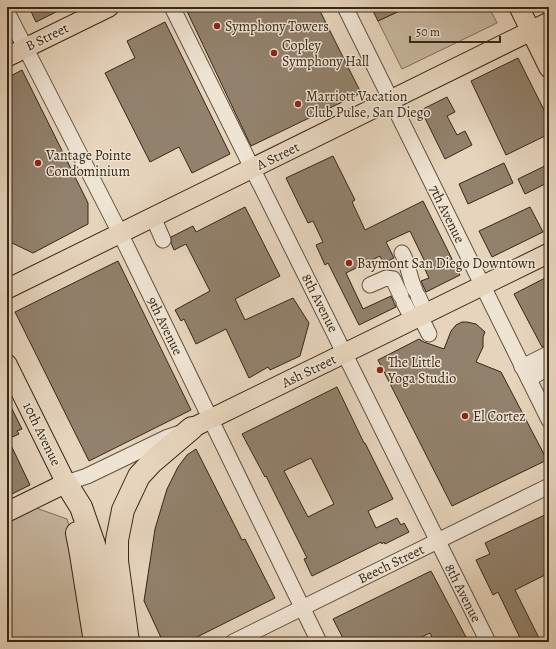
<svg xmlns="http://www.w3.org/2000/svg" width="556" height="649" font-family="Alegreya,serif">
	<rect width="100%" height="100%" fill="#e6d4bc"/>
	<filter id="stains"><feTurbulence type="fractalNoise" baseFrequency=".005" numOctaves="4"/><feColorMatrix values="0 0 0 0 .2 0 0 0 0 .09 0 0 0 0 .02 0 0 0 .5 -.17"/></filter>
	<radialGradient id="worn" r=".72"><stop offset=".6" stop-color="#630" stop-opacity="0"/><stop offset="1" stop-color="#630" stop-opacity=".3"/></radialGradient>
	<g fill="#c8b7a0" stroke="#7f6f5a">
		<polygon points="408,7 489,7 497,23 402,69 378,21"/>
		<polygon points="36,508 67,519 74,542 88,642 8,642 7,640 7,522"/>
	</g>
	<g fill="#92816c" stroke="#362715" fill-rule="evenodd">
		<polygon points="29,7 66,7 36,22"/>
		<polygon points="185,7 318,7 361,93 251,146"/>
		<polygon points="371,7 408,7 378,21"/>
		<polygon points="165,22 230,154 192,173 179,147 150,162 105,73 135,58 127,41"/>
		<polygon points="518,58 549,120 549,134 506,155 471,81"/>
		<polygon points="22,70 88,203 88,224 33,253 12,243 7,245 7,78"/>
		<polygon points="447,97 455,112 447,116 457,135 465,131 472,145 445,159 421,110"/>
		<polygon points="333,156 355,200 352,202 365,230 423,201 460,275 426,292 421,281 429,278 422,263 425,262 410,231 386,242 394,258 383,263 380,256 346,273 363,309 391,296 396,307 359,325 328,263 325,265 316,245 323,242 313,221 308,223 286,178"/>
		<polygon points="504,163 513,183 468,204 459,184"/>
		<polygon points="549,164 549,182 525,194 518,179"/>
		<polygon points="245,207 280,276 235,299 245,320 293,298 309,323 300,356 270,370 268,367 249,378 226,329 196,344 184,319 181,321 175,310 210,291 186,244 174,250 171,243 171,237 193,226 196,232"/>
		<polygon points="530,207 543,232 492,257 479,231"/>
		<polygon points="118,261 191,410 89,461 15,312"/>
		<polygon points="549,276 549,347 542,347 514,294"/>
		<polygon points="462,322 467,322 476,324 485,332 483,337 483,347 476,362 501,372 547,460 452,506 378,360 419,339 424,342 444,349 451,331 456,325"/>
		<path d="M337,387l27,56h1l28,56 -25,12 8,17 21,-10 4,7 3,-2 5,9 -24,12 -1,-2 -2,2 -1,-2 -69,34 -8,-17 3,-1 -41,-82 -1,1 -23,-43zM311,458l23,46 -26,13 -24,-46z"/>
		<polygon points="7,399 22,429 17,431 19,434 8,439 30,485 12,494 7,483"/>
		<polygon points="196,449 242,540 245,539 275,598 187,642 163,642 144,601 155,529 167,489 178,467 187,455"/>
		<polygon points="549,513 549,573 515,590 541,642 522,642 498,592 493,595 476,560 490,554 485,543"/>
		<polygon points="431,571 466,637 456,642 434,642 430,633 411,642 345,642 333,619"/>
	</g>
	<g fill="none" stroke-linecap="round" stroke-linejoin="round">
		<g stroke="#62523f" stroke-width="17">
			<g id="minor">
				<polyline points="172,7 488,642"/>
				<polyline points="345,7 549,420"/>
				<polyline points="7,12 120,233 319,642"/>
				<polyline points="153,217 163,240"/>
				<path d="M402,253c7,12 7,25 13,37"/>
				<polyline points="370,285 386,278 393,279 401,296"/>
				<polyline points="418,296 426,313"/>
				<polyline points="404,303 413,320"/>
				<polyline points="420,316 429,334"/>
				<polyline points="522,367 546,355"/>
				<polyline points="529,379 549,367"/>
				<polyline points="66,483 87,476 168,437 180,433"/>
				<polyline points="233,642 549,486"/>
			</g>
		</g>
		<g stroke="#362715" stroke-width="21">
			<g id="major">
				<polyline points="519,7 549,68"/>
				<polyline points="7,57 109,7"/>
				<polyline points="7,289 549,22"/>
				<polyline points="7,364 66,483 7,512"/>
				<polyline points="192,428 549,253"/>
			</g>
		</g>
		<g stroke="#362715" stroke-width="24">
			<g id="highway">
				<polyline points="66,483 81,507 96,550 114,639"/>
				<polyline points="77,533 81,554 95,642"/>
				<polyline points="128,642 117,561 117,540 123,510 139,476 152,462 192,428"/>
			</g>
		</g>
		<use href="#minor" stroke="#efe3d3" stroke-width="15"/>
		<use href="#major" stroke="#e6d4bc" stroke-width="19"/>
		<use href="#highway" stroke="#e6d4bc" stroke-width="22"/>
	</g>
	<g fill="#8f2418" stroke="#efe3d3" stroke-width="1.5">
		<circle cx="217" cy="26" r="4"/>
		<circle cx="274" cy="53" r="4"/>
		<circle cx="298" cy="104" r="4"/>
		<circle cx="38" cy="163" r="4"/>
		<circle cx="349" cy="263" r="4"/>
		<circle cx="380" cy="370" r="4"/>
		<circle cx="465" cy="416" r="4"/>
	</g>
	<g text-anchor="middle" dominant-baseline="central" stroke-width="3" stroke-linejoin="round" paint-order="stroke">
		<g font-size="14" fill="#362715" stroke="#efe3d3" text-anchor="start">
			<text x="225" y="26">Symphony Towers</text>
			<text x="282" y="45">Copley<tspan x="282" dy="16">Symphony Hall</tspan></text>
			<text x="306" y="96">Marriott Vacation<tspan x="306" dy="16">Club Pulse, San Diego</tspan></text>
			<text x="46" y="155">Vantage Pointe<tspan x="46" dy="16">Condominium</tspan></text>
			<text x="357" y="263">Baymont San Diego Downtown</text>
			<text x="388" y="362">The Little<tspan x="388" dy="16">Yoga Studio</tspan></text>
			<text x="473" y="416">El Cortez</text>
		</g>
		<g font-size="14" fill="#362715" stroke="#efe3d3">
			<text transform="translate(47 37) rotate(-26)">B Street</text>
			<text transform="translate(278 156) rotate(-26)">A Street</text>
			<text transform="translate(447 214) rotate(64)">7th Avenue</text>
			<text transform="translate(320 303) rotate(63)">8th Avenue</text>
			<text transform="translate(165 326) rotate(64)">9th Avenue</text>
			<text transform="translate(309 371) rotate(-26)">Ash Street</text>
			<text transform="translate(42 434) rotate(64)">10th Avenue</text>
			<text transform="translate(391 564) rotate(-26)">Beech Street</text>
			<text transform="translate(463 593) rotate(63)">8th Avenue</text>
		</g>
	</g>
	<rect width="556" height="649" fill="none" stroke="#e6d4bc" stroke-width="24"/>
	<rect x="8" y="8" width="540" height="633" fill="none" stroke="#362715" stroke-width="2"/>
	<rect x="12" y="12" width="532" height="625" fill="none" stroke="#362715"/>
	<path d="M410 36v6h90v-6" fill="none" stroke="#362715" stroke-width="2"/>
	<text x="416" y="36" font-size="12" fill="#362715" stroke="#efe3d3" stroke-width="3" paint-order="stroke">50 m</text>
	<rect width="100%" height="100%" filter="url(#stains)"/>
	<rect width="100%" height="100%" fill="url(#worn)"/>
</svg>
